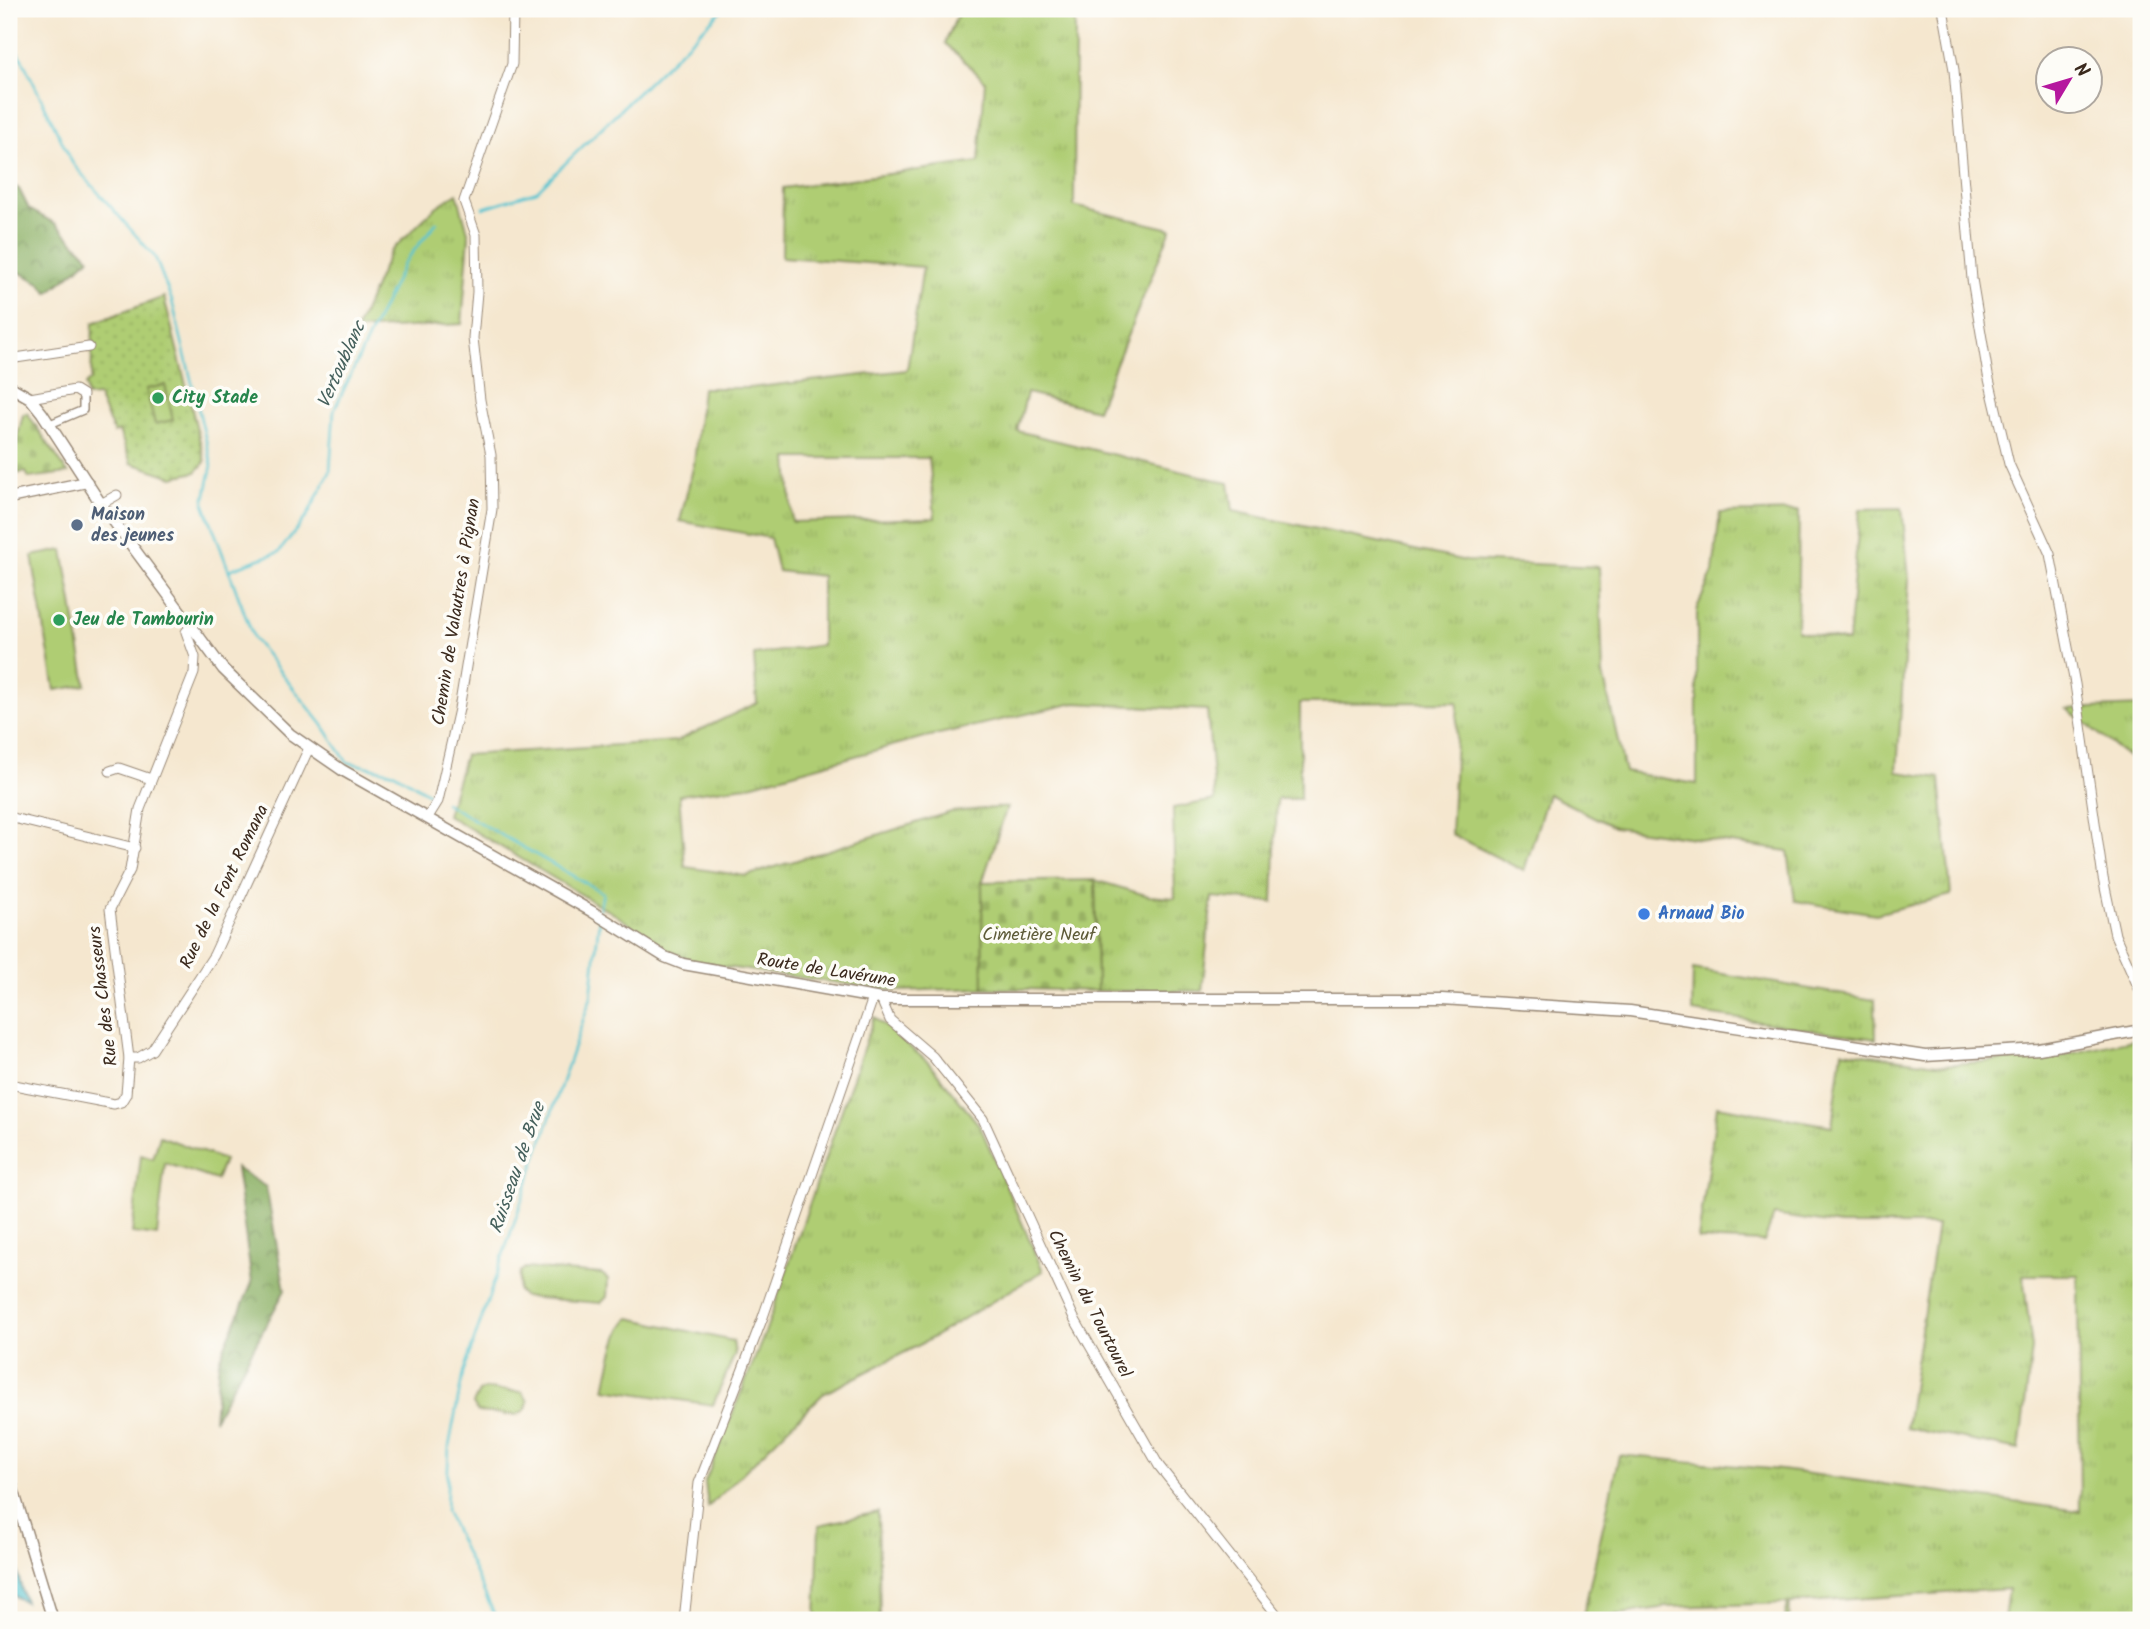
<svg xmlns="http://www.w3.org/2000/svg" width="2150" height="1629" font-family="Kalam,sans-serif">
	<defs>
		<pattern id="grass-tufts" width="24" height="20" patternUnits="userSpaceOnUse" patternTransform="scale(1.75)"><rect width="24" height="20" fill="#afcd73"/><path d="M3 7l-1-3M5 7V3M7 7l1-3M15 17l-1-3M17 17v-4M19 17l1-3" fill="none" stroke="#97b063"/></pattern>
		<pattern id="forest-crowns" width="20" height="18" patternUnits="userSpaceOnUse" patternTransform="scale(1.75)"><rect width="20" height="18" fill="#8bb065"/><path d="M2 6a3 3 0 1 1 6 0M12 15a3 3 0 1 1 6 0" fill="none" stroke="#738f53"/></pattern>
		<pattern id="cemetery-stones" width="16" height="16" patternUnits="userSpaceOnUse" patternTransform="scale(1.75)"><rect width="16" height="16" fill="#afcd73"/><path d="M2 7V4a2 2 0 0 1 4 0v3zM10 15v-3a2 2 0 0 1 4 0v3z" fill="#97b063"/></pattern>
		<pattern id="park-dots" width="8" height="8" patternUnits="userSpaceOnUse" patternTransform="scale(1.75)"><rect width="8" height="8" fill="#afcd73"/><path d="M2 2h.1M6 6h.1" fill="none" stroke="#97b063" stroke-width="1.8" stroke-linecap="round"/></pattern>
		<pattern id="water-ripples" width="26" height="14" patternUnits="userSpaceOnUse" patternTransform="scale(1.75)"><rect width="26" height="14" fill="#57c4d0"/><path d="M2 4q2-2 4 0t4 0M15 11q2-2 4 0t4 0" fill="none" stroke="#499fa8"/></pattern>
	</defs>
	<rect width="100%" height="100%" fill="#fdfcf7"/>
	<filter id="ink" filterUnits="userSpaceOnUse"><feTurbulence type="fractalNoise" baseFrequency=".0143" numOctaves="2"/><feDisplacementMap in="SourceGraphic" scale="14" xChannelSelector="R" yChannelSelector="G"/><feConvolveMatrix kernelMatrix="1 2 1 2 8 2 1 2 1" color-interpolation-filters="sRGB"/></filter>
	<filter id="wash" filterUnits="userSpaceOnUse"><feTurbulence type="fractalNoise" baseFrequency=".00686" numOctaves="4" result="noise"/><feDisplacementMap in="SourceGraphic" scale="28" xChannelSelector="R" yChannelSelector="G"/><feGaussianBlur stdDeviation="1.57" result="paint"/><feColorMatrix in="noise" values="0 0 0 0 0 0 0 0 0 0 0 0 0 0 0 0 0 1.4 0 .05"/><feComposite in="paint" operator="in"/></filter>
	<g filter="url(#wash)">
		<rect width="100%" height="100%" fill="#f5e7cf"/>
		<g fill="url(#grass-tufts)" stroke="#757c48" stroke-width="2" fill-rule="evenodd">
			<path d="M960,9h115l-1,197 97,23 -74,181 -70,-17 -10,38 212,52 4,28 233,50 133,6 4,107 22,98 72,12v-176l16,-36 7,-59 79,-2 -2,120 51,11 12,-133 42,-1 7,71 -12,193 43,6 11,117 -75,19 -81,-13 -7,-50 -174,-24 -66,-33 -24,77 -73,-37 7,-132 -158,1v96h-23l-4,103 -61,-5 -10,94h-105l-2,-111 54,16 26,2 -2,-90 42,-8 -8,-90 -132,-7 -158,36 -171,47 -67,9 6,72 61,9 205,-64 56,-5 -25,76 1,105 -86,3 -200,-28 -28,-12 -53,-36 -169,-100 18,-60 212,-14 80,-38 -3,-48 68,-10v-69l-44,-5 -8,-33 -90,-17 14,-57 8,-76h47l158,-18 16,-103 -141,-10 1,-69 196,-26 6,-81 -40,-38zM788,458h141l6,60 -143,4z"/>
			<polygon points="457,193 469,236 462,324 356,330 390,252 436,207"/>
			<polygon points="2141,706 2141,767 2067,709"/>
			<polygon points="1693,969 1875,1000 1876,1039 1692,1012"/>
			<polygon points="874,1017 929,1063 980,1126 1043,1271 925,1342 823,1394 708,1507 705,1482 765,1333"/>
			<polygon points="2141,1038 2141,1620 2004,1620 2008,1589 1790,1603 1789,1620 1785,1620 1788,1603 1667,1607 1582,1620 1619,1455 1781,1470 2080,1511 2078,1275 2023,1275 2032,1349 2019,1450 1906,1428 1937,1225 1841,1225 1774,1215 1764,1242 1698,1239 1717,1106 1832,1126 1842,1051 1944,1065 2065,1055"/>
			<polygon points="878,1512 880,1620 816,1620 819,1525"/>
		</g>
		<g fill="url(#forest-crowns)" stroke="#636d42" stroke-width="2">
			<polygon points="9,183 19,189 29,209 56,224 90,258 48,293 40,283 9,267"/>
			<polygon points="236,1168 266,1187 285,1290 214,1420 219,1360 252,1283"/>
		</g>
		<g fill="url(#cemetery-stones)" stroke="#757c48" stroke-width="2">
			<polygon points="27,413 68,473 29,478 26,472 9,475 23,414"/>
			<polygon points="1095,880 1097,991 983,988 982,882"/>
		</g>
		<polygon fill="url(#park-dots)" stroke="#757c48" stroke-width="2" points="164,297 205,462 196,472 173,477 131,463 119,431 114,433 98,396 87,397 85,384 91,380 93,323"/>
		<g fill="#afcd73" stroke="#757c48" stroke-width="2">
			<polygon points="165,385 173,420 155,424 146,389"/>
			<polygon points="63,550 86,685 55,690 32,556"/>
			<polygon points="160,1136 224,1160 216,1180 165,1163 157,1236 132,1233 141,1155 153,1159"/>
			<polygon points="525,1268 602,1274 608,1279 607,1297 601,1303 524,1297 518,1291 520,1272"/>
			<path d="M630,1318l103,23 2,13 -22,51 -108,-16c4,-17 11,-62 25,-71z"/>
			<polygon points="485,1389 522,1392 528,1401 526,1409 517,1415 478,1412 473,1404 479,1392"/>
		</g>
		<polygon fill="url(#water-ripples)" stroke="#497777" stroke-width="2" points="9,1540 25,1602 9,1593"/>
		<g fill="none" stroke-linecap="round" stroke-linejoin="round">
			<g stroke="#57c4d0" stroke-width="2.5">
				<polyline points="9,40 23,61 73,164 155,257 172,301 212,465 204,503 254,639 322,724 347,762 395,773 432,796"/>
				<polyline points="483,208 537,191 723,9"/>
				<polyline points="229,570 279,552 307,516 330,472 334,410 404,263 437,222"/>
				<polyline points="445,803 603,893 599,910"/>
				<polyline points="497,1620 446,1511 449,1447 463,1373 591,997 599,920"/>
			</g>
		</g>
	</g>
	<g filter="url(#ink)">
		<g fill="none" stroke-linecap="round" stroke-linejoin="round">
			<g stroke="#988876" stroke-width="10">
				<polyline id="pedestrian" points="50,424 83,410 83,395"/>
			</g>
			<g stroke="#988876" stroke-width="11">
				<g id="minor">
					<polyline points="1943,9 1954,70 1972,279 1988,375 2009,464 2050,554 2075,684 2103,878 2115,935 2141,993"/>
					<polyline points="9,284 12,288"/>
					<polyline points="9,359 89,347"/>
					<polyline points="30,398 75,390 83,395"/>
					<polyline points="101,504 117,495"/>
					<polyline points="110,771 119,768 151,779"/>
					<polyline points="9,817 135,848"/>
					<polyline points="428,817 438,801 459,709 492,509 491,455 480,400 473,338 477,292 476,235 464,201 512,64 513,9"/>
					<polyline points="881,999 890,1020 933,1057 983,1119 1074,1318 1159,1466 1281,1620"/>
					<polyline points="129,1058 138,1058 152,1050 214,955 309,748"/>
					<polyline points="9,1084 114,1104 121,1102 126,1094 129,1058 110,909 130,870 140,809 194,673 195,657 186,632 192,625"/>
					<polyline points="684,1620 699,1483 763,1317 873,998"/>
				</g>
			</g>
			<g stroke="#988876" stroke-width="13">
				<g id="tertiary">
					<polyline points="9,386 30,398 42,413 101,504 223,669 290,734 342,770 591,911 665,957 683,964 881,999 1442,999 1630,1011 1925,1056 2039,1049 2141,1030"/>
					<polyline points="9,498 87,482"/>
					<polyline points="9,1476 53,1620"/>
				</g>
			</g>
			<use href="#pedestrian" stroke="#fff" stroke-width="7"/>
			<use href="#minor" stroke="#fff" stroke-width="9"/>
			<use href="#tertiary" stroke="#fff" stroke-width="10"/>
		</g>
	</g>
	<g fill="#2e9e5b" stroke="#fdfcf7" stroke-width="2.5">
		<circle cx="158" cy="398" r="7"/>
		<circle cx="59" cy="620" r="7"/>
	</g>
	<circle fill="#5c6f8a" stroke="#fdfcf7" stroke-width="2.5" cx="77" cy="525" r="7"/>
	<circle fill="#3f7fe0" stroke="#fdfcf7" stroke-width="2.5" cx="1644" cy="914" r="7"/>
	<g text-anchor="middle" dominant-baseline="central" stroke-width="7" stroke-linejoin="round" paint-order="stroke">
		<g font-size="18" font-weight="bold" fill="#27864d" stroke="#fdfcf7" text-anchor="start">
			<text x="172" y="398">City Stade</text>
			<text x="73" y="620">Jeu de Tambourin</text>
		</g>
		<g font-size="18" font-weight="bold" fill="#4e5e75" stroke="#fdfcf7" text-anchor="start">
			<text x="91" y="515">Maison<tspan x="91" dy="21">des jeunes</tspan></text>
		</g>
		<g font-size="18" fill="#3b2a1e" stroke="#fdfcf7">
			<text transform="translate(457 612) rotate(-81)">Chemin de Valautres à Pignan</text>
			<text transform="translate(225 887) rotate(-64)">Rue de la Font Romana</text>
			<text transform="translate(826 971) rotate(9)">Route de Lavérune</text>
			<text transform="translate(104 996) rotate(-97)">Rue des Chasseurs</text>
			<text transform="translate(1089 1304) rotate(63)">Chemin du Tourtourel</text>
		</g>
		<g font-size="18" font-weight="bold" fill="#366cbe" stroke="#fdfcf7" text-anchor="start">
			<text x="1658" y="914">Arnaud Bio</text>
		</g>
		<g font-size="18" fill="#5e5b38" stroke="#fdfcf7">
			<text x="1039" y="935">Cimetière Neuf</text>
		</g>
		<g font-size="19" font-style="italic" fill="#45605c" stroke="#fdfcf7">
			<text transform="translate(342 365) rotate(-66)">Vertoublanc</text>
			<text transform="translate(518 1168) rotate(-71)">Ruisseau de Brue</text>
		</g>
	</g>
	<rect width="2150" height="1629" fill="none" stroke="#fdfcf7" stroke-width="35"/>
	<g transform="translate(2069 80) rotate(52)"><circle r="33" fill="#fdfcf7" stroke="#afa8a0" stroke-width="2"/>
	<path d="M0-5L12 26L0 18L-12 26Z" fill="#b5179e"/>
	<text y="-10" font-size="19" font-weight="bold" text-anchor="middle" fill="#3b2a1e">N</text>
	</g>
</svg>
